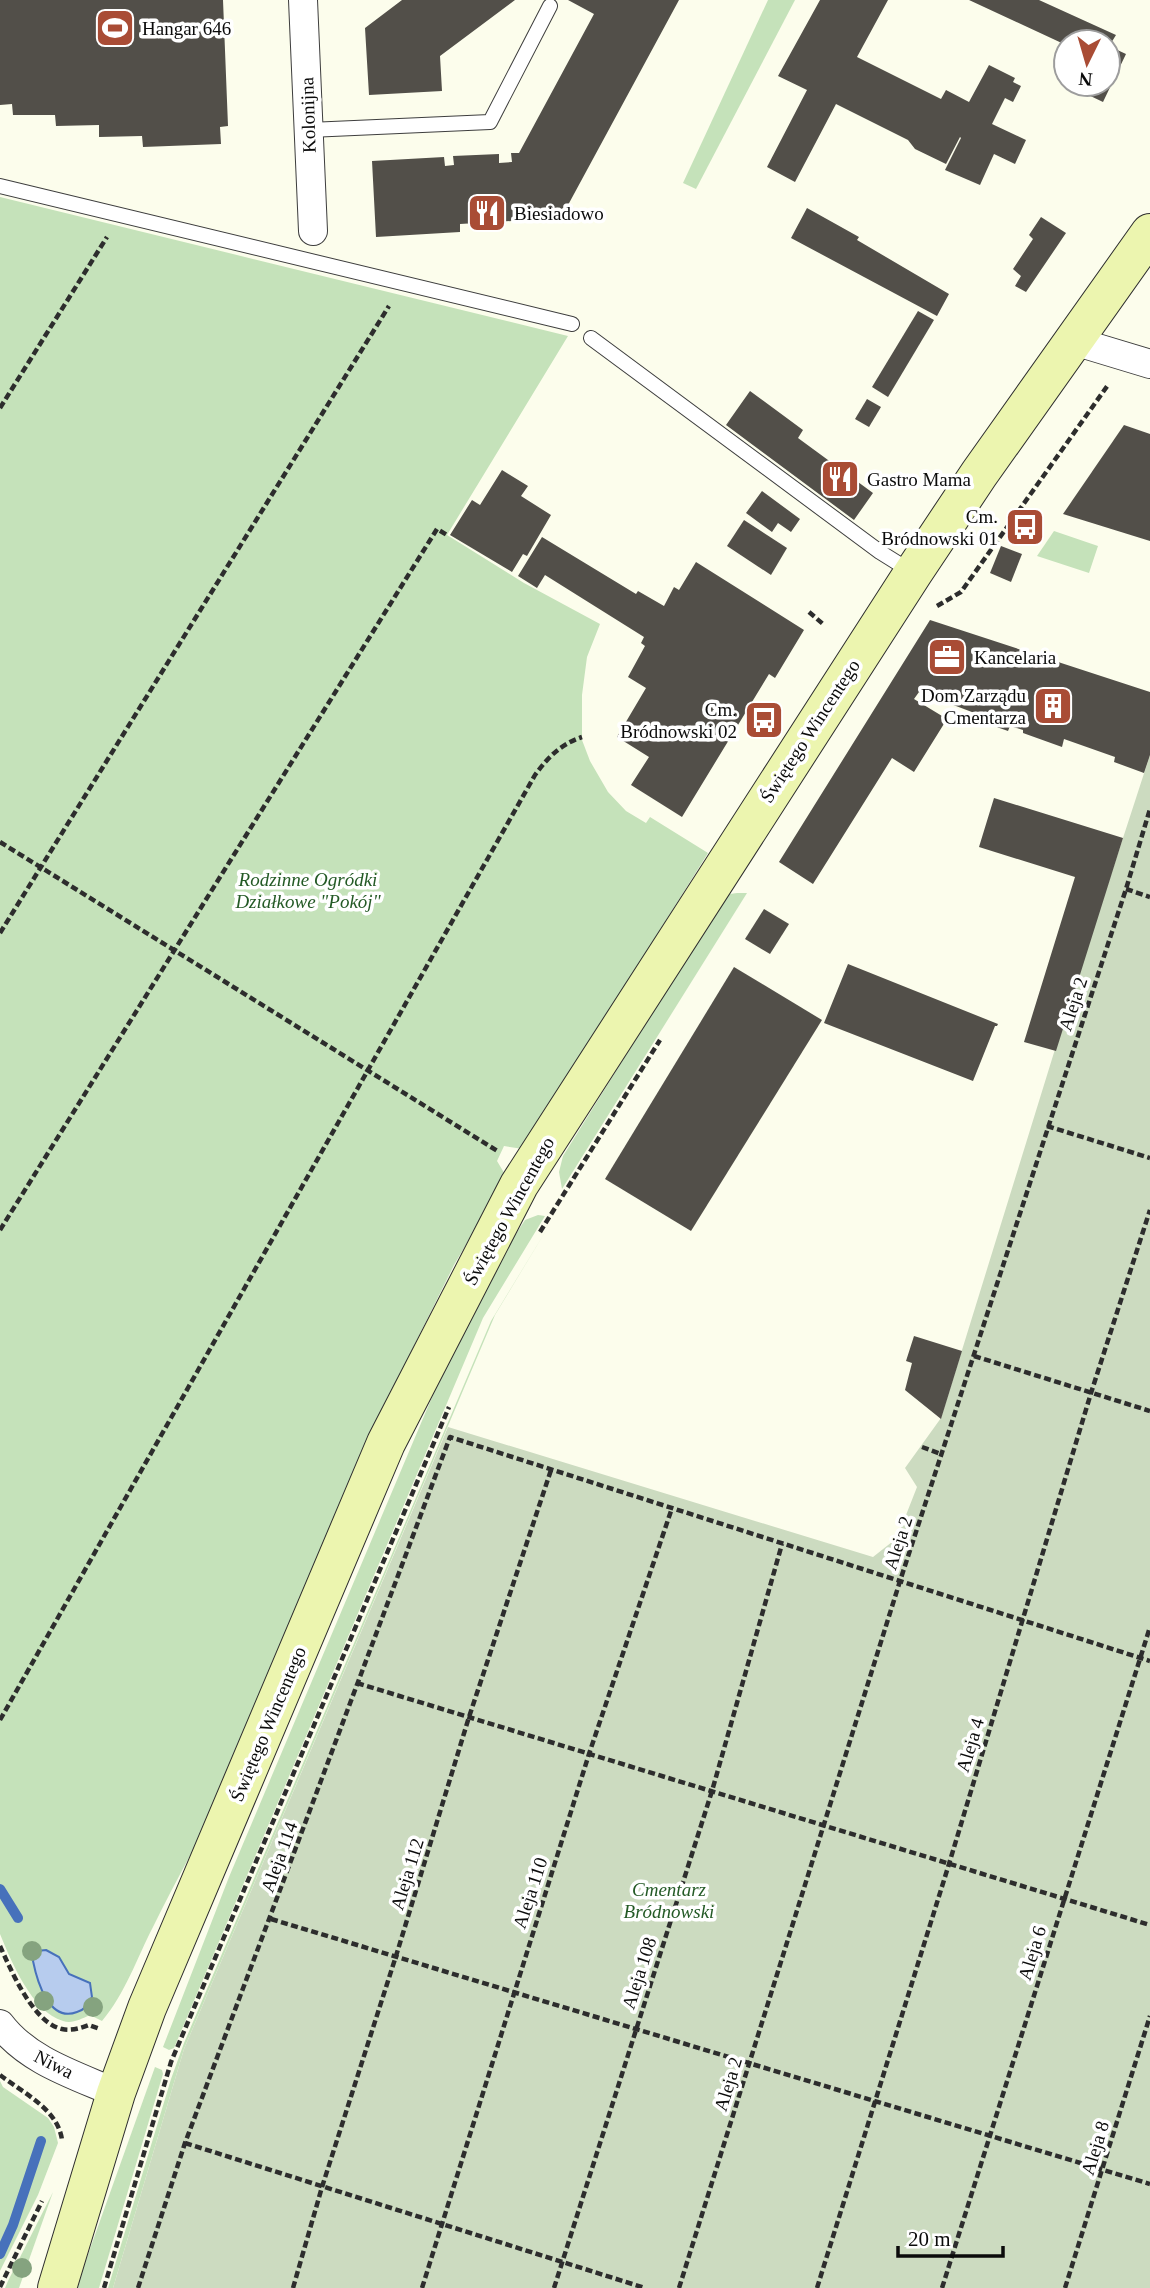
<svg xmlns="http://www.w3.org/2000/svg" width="1150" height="2288" font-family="Georgia,serif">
	<rect width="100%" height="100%" fill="#fcfdec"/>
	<g fill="#c5e2ba">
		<polygon points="768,0 795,0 696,189 683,183"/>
		<path d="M0,197l568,139 -121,199 77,48 76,41 -13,33 -5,38v45l8,21 18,31 18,19 20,12 4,-6 58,36 -185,296 -19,-3 -7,15 9,15 -52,89 -47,95 -182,428c-23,47 -49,92 -72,139 -16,31 -28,67 -51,94l-12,-6c-9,4 -18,9 -27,6 -31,-9 -52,-60 -63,-87z"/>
		<polygon points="1054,531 1098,546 1089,573 1037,556"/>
		<polygon points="737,893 747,893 562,1189 559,1172 563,1156 721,903 730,894"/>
		<polygon points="538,1215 545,1216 483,1318 174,2048 169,2050 163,2047 229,1877 438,1383 504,1252 525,1220"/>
		<polygon points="553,1219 495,1315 184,2049 113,2288 108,2288 171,2079 184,2043 491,1321"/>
		<polygon points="155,2067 162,2070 163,2074 99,2288 76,2288"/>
		<polygon points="0,2081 3,2087 48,2118 54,2127 58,2143 38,2195 0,2271"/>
		<polygon points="53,2192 19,2288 5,2288 8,2281"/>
	</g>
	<polygon fill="#ccdbc0" points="1150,755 1150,2288 113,2288 184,2049 448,1427 873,1557 897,1538 917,1487 905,1468 941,1418 1069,1004"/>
	<path fill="#b7ccee" stroke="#4771bb" stroke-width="2" d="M46,1950l13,7 10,17 21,9 2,14c-3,7 -7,13 -15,15 -28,11 -40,-31 -44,-51l4,-10z"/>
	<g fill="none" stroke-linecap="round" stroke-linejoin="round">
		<g stroke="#4771bb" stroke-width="10">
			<polyline points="0,1889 18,1918"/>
			<polyline points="0,2254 13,2225 41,2141"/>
		</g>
	</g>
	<g fill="#524f49">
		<polygon points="0,0 223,0 228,126 220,127 221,144 143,147 142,136 99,137 99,125 56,126 55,115 13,115 12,104 0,105"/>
		<polygon points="402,0 515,0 440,56 442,91 369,95 365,28"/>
		<polygon points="568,0 679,0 561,218 460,224 460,232 376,237 372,161 444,157 445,166 454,165 453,156 499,154 499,163 512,162 511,153 519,153 594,14"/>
		<polygon points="820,0 888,0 857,57 941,99 946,90 969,102 989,65 1015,78 1013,82 1021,86 1013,102 1005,98 992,124 1026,140 1015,164 994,154 980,185 945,170 961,138 960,137 946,164 915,149 908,140 836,104 795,182 767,167 807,90 778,76"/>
		<polygon points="969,0 1039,0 1116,35 1108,48 1108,42 1066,42 1066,45"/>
		<polygon points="1113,48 1126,54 1103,102 1080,91 1083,84 1108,84 1108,55"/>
		<polygon points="807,208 859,237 857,240 949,294 937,316 791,238"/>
		<polygon points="1041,217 1066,233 1026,292 1015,286 1021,276 1013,269 1033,239 1029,235"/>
		<polygon points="918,311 934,320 888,397 872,387"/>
		<polygon points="750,391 803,430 798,438 873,493 854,520 726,425"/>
		<polygon points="867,399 881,407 869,427 855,419"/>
		<polygon points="1124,425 1150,434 1150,541 1063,514"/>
		<polygon points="502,470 528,486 521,496 551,515 527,556 523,554 512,572 450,535 472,500 480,505"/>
		<polygon points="762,491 800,519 791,532 778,523 772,532 746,513"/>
		<polygon points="744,520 787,548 771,575 727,546"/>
		<polygon points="542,537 636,594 638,591 664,606 674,587 679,590 696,562 804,630 775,678 769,674 682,817 631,785 649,757 617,737 646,688 628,677 645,646 641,643 644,637 545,575 537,588 518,576"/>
		<polygon points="1001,546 1022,554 1011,582 990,573"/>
		<polygon points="930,620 1150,692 1150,755 1144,773 1114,762 1115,757 1064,739 1062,747 1023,733 1023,730 1010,726 1008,731 991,725 993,720 919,692 914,699 947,719 914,772 892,758 813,884 779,862"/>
		<polygon points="994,798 1123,838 1056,1051 1024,1042 1075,877 979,847"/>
		<polygon points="764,909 789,924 770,954 745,939"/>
		<polygon points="848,964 998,1024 997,1026 995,1026 973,1081 824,1023"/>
		<polygon points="734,967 822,1020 691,1231 605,1179"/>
		<polygon points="914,1336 962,1351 941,1419 905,1390 912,1363 906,1361"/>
	</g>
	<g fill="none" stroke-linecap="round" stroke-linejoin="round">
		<g stroke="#3e3e3e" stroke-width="16">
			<g id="lane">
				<polyline points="309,130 490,122 550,6"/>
				<polyline points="0,186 572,324"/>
				<polyline points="591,338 880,552 912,572"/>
			</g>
		</g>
		<g stroke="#3e3e3e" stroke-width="30">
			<g id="street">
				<polyline points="303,0 313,231"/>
				<polyline points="1074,341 1150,364"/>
				<path d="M0,2024c28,37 75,51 116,69"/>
			</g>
		</g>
		<g stroke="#2d2d2d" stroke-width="40">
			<polyline id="secondary" points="57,2288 116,2093 147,2008 386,1443 519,1185 913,573 979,474 1150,233"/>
		</g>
		<g stroke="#2d2d2d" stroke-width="4.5" stroke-dasharray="7 3.5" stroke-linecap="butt">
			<polyline points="0,408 107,237"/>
			<polyline points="937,606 961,592 1108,385"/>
			<polyline points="809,612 823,624"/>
			<polyline points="0,842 499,1152"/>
			<polyline points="1126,889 1150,897"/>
			<polyline points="0,933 389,306"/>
			<polyline points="1047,1126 1150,1158"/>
			<polyline points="0,1230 437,529 447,535"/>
			<polyline points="540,1232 660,1040"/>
			<polyline points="974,1356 1150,1411"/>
			<polyline points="922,1447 941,1454"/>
			<polyline points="357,1683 1150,1925"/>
			<path d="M0,1720l535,-945c13,-18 26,-31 47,-38"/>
			<polyline points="271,1919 1150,2184"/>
			<path d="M0,1946c11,24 33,77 62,83 10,2 19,-1 27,-4l11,4"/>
			<path d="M0,2075c23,18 58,34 62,65"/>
			<polyline points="185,2143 645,2288"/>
			<polyline points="0,2287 42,2201"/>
			<polyline points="104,2288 171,2062 449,1407"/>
			<polyline points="138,2288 185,2143 450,1437 1150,1661"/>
			<polyline points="293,2288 322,2187 396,1956 469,1717 551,1470"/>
			<polyline points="422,2288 589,1754 672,1508"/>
			<polyline points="554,2288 712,1791 782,1544"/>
			<polyline points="679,2288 900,1581 1126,889 1150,809"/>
			<polyline points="817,2288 949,1864 1091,1393 1150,1210"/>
			<polyline points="942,2288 1150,1627"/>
			<polyline points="1065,2288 1150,2016"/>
		</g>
		<use href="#lane" stroke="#fff" stroke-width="14"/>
		<use href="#street" stroke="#fff" stroke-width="28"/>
		<use href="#secondary" stroke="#ecf5af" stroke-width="38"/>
	</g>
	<g fill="#85a37f">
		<circle cx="32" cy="1951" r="10"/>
		<circle cx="44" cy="2001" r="10"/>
		<circle cx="93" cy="2007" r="10"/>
		<circle cx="22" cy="2268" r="10"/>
	</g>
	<defs>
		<g id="stadium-square" transform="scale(2.0125)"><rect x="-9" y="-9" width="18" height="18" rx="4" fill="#a94c35" stroke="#fff"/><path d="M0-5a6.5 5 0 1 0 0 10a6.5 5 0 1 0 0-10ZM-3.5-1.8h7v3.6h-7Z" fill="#fff"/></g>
		<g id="restaurant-square" transform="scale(2.0125)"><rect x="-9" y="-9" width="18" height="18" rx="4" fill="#a94c35" stroke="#fff"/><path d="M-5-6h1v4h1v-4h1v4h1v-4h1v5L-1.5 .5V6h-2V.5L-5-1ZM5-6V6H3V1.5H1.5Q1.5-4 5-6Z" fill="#fff"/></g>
		<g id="bus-square" transform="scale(2.0125)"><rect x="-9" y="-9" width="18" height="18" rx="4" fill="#a94c35" stroke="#fff"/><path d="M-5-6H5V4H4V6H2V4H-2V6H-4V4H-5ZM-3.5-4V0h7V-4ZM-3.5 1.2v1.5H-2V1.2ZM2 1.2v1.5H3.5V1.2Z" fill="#fff"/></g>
		<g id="office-square" transform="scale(2.0125)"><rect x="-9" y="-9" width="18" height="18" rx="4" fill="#a94c35" stroke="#fff"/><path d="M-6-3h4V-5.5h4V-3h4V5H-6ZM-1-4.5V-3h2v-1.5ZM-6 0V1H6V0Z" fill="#fff"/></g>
		<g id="building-square" transform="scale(2.0125)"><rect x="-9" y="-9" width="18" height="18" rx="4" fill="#a94c35" stroke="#fff"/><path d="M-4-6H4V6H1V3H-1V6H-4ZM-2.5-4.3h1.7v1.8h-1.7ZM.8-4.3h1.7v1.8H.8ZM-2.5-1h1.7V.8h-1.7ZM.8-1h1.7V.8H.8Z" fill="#fff"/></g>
	</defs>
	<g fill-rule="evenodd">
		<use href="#stadium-square" x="115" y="28"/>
		<use href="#restaurant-square" x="487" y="213"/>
		<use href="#restaurant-square" x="840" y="479"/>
		<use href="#bus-square" x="1025" y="527"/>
		<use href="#office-square" x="947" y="657"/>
		<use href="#building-square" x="1053" y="706"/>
		<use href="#bus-square" x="764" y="720"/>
	</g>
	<g text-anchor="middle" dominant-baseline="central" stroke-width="7" stroke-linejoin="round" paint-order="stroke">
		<g font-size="19" fill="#0b0b0b" stroke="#fff" text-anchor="start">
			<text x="142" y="28">Hangar 646</text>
			<text x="514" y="213">Biesiadowo</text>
			<text x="867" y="479">Gastro Mama</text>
			<text x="998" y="516" text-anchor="end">Cm.<tspan x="998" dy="22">Bródnowski 01</tspan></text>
			<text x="974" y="657">Kancelaria</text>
			<text x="1026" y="695" text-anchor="end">Dom Zarządu<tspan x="1026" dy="22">Cmentarza</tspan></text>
			<text x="737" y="709" text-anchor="end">Cm.<tspan x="737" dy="22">Bródnowski 02</tspan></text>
		</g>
		<g font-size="19" fill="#0b0b0b" stroke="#fff">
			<text transform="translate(308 115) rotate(-92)">Kolonijna</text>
			<text transform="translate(810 731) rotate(-57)">Świętego Wincentego</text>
			<text transform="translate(1073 1004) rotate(-72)">Aleja 2</text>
			<text transform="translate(509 1211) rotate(-61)">Świętego Wincentego</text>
			<text transform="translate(898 1543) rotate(-72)">Aleja 2</text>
			<text transform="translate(268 1724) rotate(-67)">Świętego Wincentego</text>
			<text transform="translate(970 1745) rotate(-73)">Aleja 4</text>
			<text transform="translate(279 1857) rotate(-70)">Aleja 114</text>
			<text transform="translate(407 1874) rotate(-73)">Aleja 112</text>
			<text transform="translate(530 1893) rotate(-72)">Aleja 110</text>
			<text transform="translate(1032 1953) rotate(-73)">Aleja 6</text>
			<text transform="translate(639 1973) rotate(-72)">Aleja 108</text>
			<text transform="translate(54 2064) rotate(27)">Niwa</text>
			<text transform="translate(728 2084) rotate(-73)">Aleja 2</text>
			<text transform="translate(1095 2148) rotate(-73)">Aleja 8</text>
		</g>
		<g font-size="19" font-style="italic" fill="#245a26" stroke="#fff">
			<text x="308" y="879">Rodzinne Ogródki<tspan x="308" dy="22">Działkowe "Pokój"</tspan></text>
			<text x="669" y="1889">Cmentarz<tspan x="669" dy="22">Bródnowski</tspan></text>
		</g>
	</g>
	<g transform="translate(1087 63) rotate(185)"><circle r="33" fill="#ffffff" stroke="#9d9d9d" stroke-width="2"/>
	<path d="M0-5L12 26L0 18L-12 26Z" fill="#a94c35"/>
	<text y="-10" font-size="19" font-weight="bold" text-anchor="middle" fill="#0b0b0b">N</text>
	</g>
	<path d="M898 2246v10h105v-10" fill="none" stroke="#0b0b0b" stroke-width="3.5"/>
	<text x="908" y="2246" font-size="21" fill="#0b0b0b" stroke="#ffffff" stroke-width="5" paint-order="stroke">20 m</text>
</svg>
